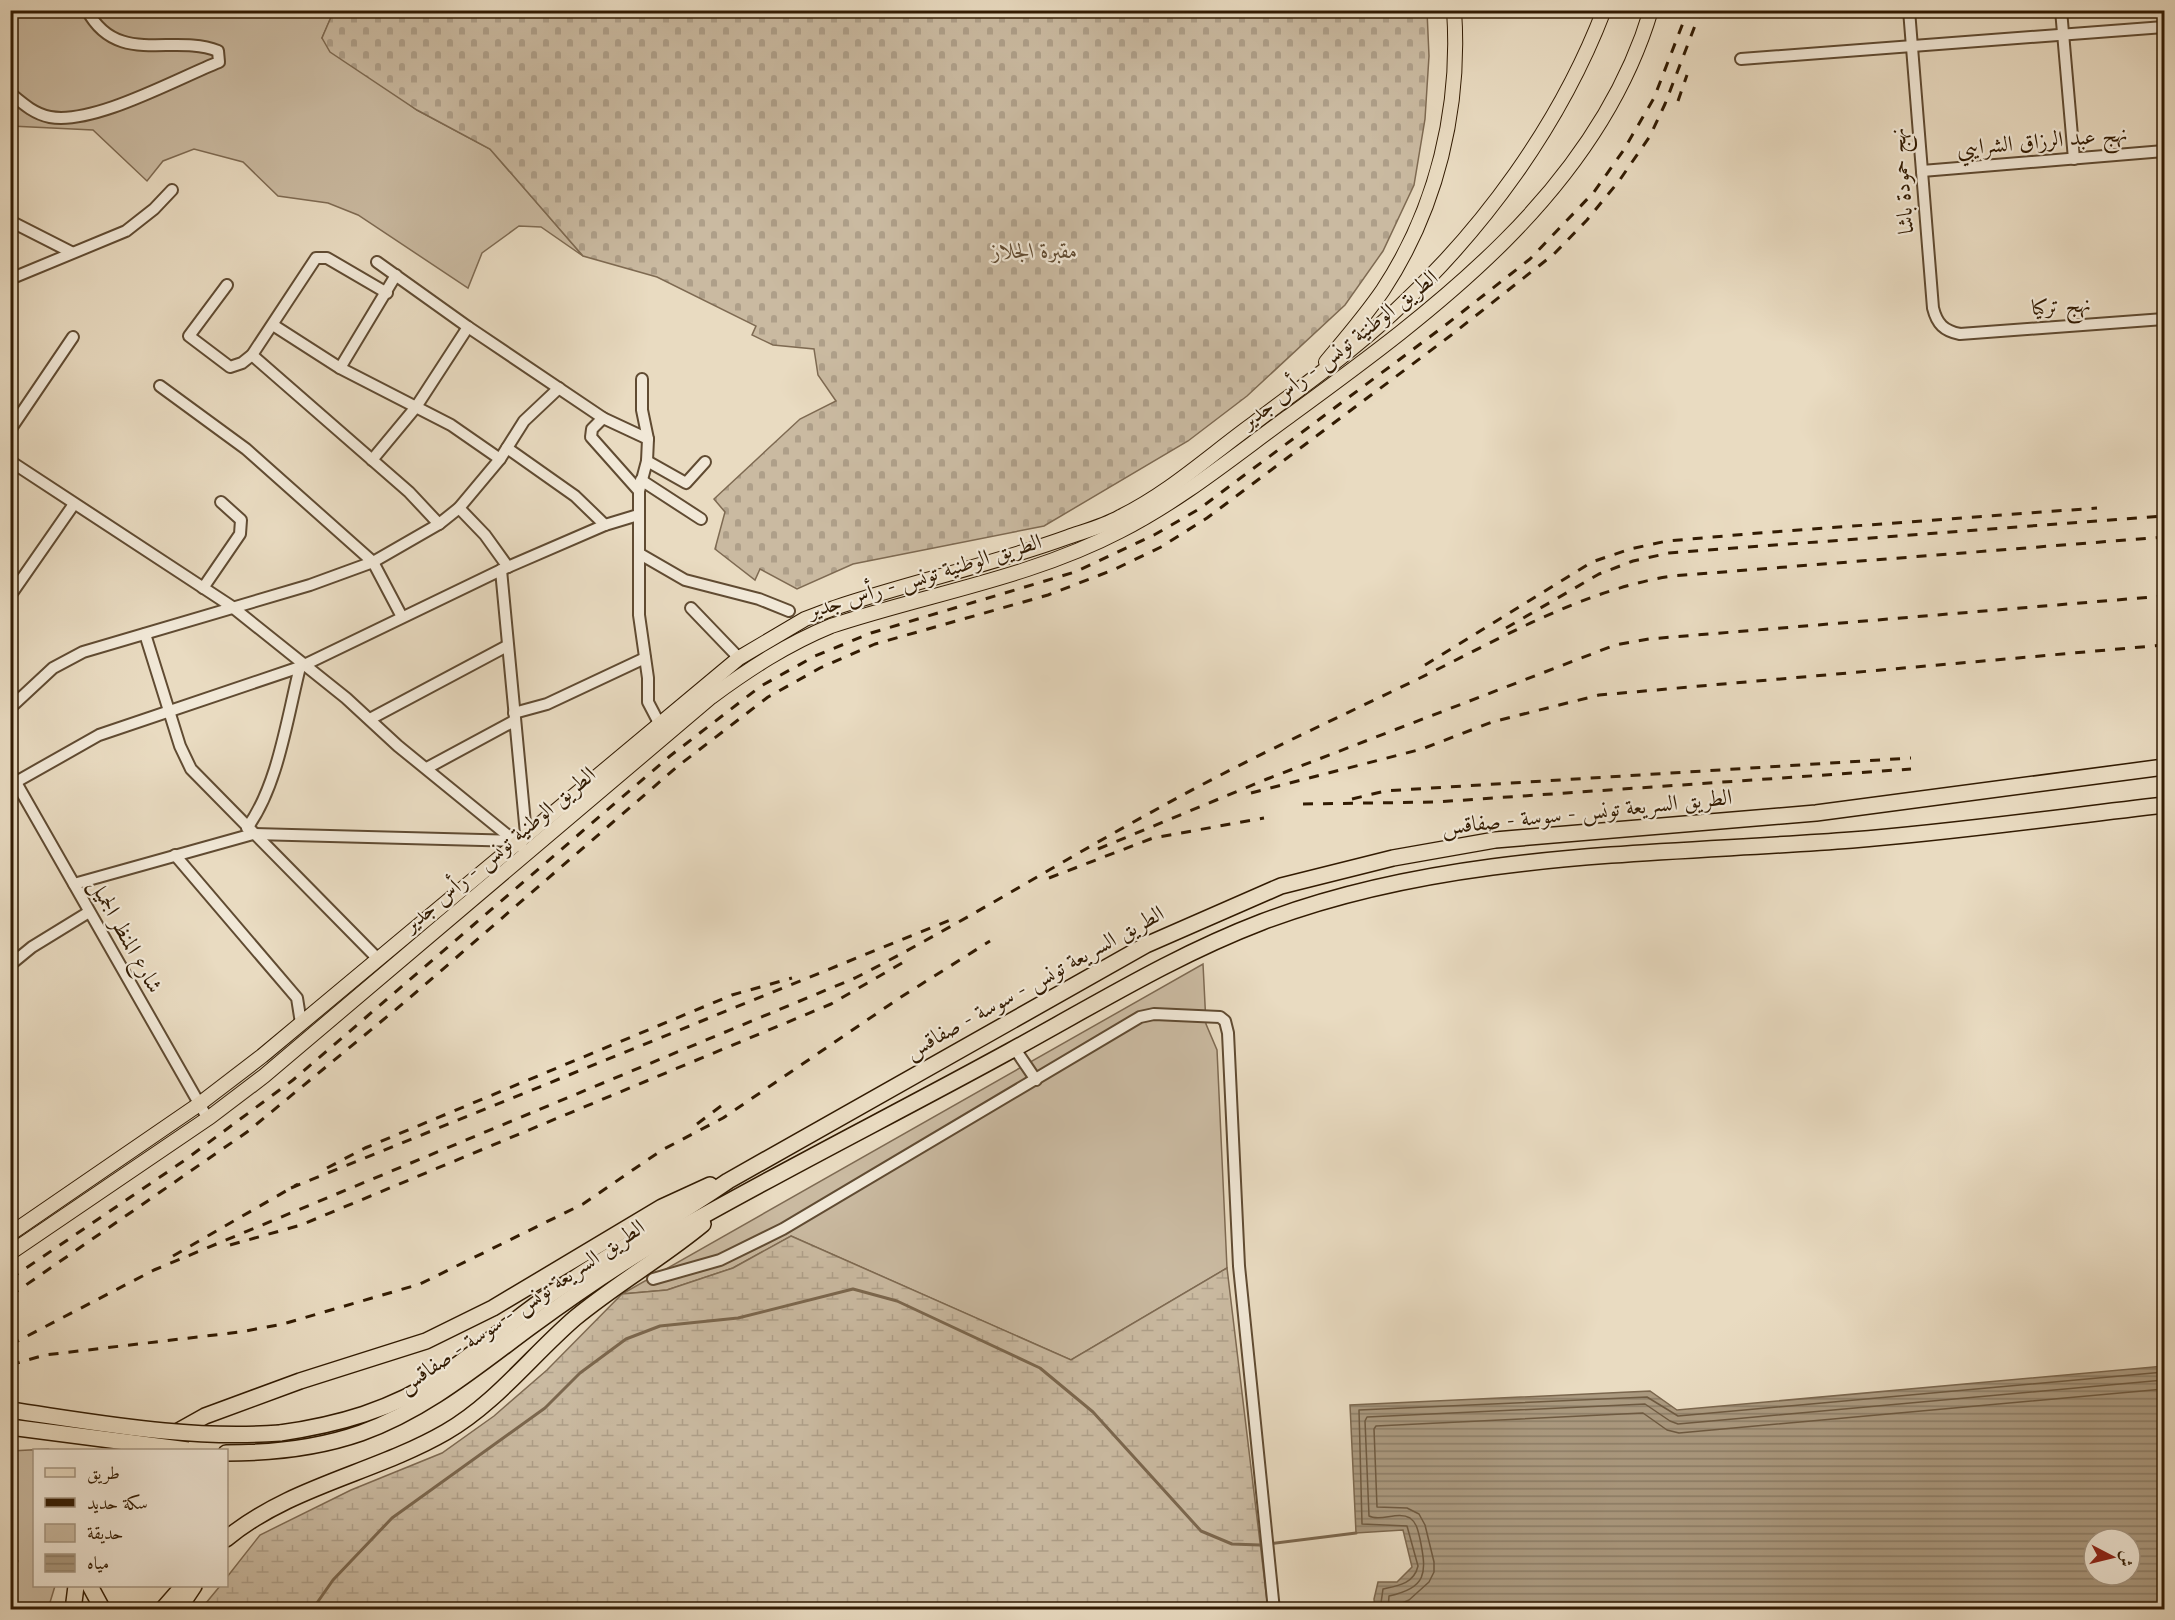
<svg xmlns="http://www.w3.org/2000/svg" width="2175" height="1620" font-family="'Old Standard TT',Amiri,serif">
	<defs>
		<pattern id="wetland-marsh" width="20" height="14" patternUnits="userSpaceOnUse" patternTransform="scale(1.5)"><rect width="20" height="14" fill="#cabaa1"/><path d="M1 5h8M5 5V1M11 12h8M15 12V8" fill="none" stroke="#ae9f89"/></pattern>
		<pattern id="cemetery-stones" width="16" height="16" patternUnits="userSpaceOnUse" patternTransform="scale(1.5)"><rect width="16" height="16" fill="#cabaa1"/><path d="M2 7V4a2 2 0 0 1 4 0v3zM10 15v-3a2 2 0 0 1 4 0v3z" fill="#ae9f89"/></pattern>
		<pattern id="water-rules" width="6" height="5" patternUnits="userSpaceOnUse" patternTransform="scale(1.5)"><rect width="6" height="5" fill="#ab9a80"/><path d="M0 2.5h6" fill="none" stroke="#8c7d67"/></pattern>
	</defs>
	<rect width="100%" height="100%" fill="#e9dbc1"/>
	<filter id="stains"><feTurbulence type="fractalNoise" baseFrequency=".00333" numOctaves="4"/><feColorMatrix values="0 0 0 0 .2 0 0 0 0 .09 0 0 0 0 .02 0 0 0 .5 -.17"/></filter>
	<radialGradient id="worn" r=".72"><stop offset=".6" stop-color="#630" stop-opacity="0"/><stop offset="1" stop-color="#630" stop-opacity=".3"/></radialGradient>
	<g fill="#cabaa1" stroke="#7e6a52" stroke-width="1.5">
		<polygon points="13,11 334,11 322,38 417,110 490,149 583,256 541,227 519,226 482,253 468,288 358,215 328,203 278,196 243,162 194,149 163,161 147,181 93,130 11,126 10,15"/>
		<polygon points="1203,964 1206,1024 1217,1050 1227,1268 1071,1360 791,1236 733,1268 667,1290 622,1294"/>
		<polygon points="48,1449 50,1450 34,1450 34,1586 55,1586 48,1609 11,1609 11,1578 18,1561 11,1553 11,1451"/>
	</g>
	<polygon fill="url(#wetland-marsh)" stroke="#7e6a52" stroke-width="1.5" points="791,1236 1071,1360 1227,1268 1268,1609 201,1609 220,1586 226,1586 227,1577 260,1535 351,1490 442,1453 494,1416 547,1370 622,1294 667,1290 733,1268"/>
	<polygon fill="url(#cemetery-stones)" stroke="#7e6a52" stroke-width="1.5" points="334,10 1427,11 1429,56 1425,119 1414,185 1383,251 1345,305 1247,396 1188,441 1044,526 853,564 797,589 760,569 755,580 715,549 725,512 714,499 800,419 836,401 818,375 814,349 773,345 752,335 756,326 657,277 583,256 490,149 417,110 330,52 322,38"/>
	<path fill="url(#water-rules)" stroke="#7b674e" stroke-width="1.5" fill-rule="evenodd" d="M2164,1366v243h-789l-1,-10 4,-17h19l15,-15 -9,-37 -47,3 -6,-128 300,-14 27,19zM2094,1539h36v36h-36z"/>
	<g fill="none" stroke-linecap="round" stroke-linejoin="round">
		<g stroke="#6e5a41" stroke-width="1.5">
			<path d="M1380,1610l3,-21c14,-3 31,-5 35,-23l-11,-40 -45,-2 -3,-114 288,-13 31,19 486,-44"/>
			<path d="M1388,1610l1,-14c38,-8 38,-23 31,-57 -2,-8 -3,-16 -10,-21 -12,-7 -30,4 -41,-2l-4,-95 2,-4 278,-13 25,17 8,3 486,-44"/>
			<polyline points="1397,1610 1398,1605 1409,1600 1429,1582 1434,1572 1434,1562 1425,1525 1419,1514 1407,1508 1377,1507 1374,1429 1376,1426 1643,1413 1667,1430 1679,1433 2164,1389"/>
		</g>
		<polyline stroke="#7b674e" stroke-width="3" points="312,1610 333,1580 392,1518 545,1408 580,1373 626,1339 660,1326 738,1318 853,1289 897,1301 1040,1368 1093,1412 1201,1531 1232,1544 1260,1545 1356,1533"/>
		<g stroke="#604b32" stroke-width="14">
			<g id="minor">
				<path d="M1909,10l24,298c4,16 11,23 27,26l204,-15"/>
				<polyline points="2061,10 2074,159"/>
				<polyline points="1741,59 2164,27"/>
				<path d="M10,93c12,10 24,21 40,24 44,8 126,-38 169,-55l-1,-11c-45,-18 -101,16 -131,-41"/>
				<polyline points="1922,171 2164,151"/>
				<polyline points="10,221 71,252"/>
				<polyline points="377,262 468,327 603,418 648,439"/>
				<polyline points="10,279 126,231 154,209 172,190"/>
				<polyline points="227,285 189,336 230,367 242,363 252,355 316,258 327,258 387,293"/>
				<polyline points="273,325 340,368 451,425 500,459"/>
				<polyline points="252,355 409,492 439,524"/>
				<polyline points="340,368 396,275"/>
				<polyline points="642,379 642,410 648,439 647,461 639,491 639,615 648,678 648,702 659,723"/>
				<polyline points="160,386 246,449 373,562 402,617"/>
				<polyline points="603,418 592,429 591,437 639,491"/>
				<polyline points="10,430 73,337"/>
				<polyline points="507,448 575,496 605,525"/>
				<polyline points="372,460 416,407 468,327"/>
				<polyline points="10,461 231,606 346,698 398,746 522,847"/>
				<polyline points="647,461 686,483 705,462"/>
				<polyline points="641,480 701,519"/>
				<polyline points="459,508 485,535 508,567"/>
				<polyline points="640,554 685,580 759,599 789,611"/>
				<polyline points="501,570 526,834"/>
				<polyline points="203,588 240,534 241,520 221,502"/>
				<polyline points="10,596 74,504"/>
				<polyline points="691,608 739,658"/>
				<polyline points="145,634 180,746 191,769 379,960"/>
				<polyline points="10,708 53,668 83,652 310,585 373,562 439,524 459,508 500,459 524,421 559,388"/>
				<polyline points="514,713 547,704 645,658"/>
				<polyline points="370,719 507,646"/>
				<polyline points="427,768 514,721"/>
				<polyline points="10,772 208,1119"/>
				<polyline points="16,782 99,735 300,667 501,570 605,525 638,515"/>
				<path d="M247,828c31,-42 40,-110 53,-161"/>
				<polyline points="175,855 297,998 301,1023"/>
				<polyline points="74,884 253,834 517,841"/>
				<polyline points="10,965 32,947 89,912"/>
				<polyline points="1015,1049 1036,1080"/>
				<polyline points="653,1279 720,1260 783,1229 1140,1017 1154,1014 1220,1017 1225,1021 1228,1033 1239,1266 1274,1610"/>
			</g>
		</g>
		<g stroke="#321b02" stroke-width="16">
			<g id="major">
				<path d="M1326,362c20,-24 40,-47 57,-72 54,-82 78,-182 71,-280"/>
				<path d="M10,1234l188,-129 64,-49 477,-398 66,-39 29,-11c77,-26 157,-43 234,-71 17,-6 36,-11 52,-20 49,-24 89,-61 133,-93 47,-36 96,-70 140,-111 90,-83 167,-188 211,-303"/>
				<path d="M10,1253l200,-136 54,-41 447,-379c38,-28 76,-53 120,-71 96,-32 199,-48 289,-95 61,-31 113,-74 168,-114 145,-106 309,-225 363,-407"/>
			</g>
		</g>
		<g stroke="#321b02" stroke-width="18">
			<g id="highway">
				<path d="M280,1433c56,-8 113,-23 162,-57 37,-26 71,-56 109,-82 58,-40 119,-73 177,-113l418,-236 135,-59 112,-28 102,-18 321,-27 348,-46"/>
				<polyline points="171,1435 205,1416 300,1381 426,1341 493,1308 662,1207 710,1185"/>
				<path d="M226,1453c46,0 92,-5 135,-20 64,-23 114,-65 168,-105 45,-33 91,-65 140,-93 112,-64 228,-122 341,-184 83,-45 163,-95 252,-129 186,-71 394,-67 590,-82 104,-8 208,-23 312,-35"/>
				<path d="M226,1539c64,-53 149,-66 220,-107 50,-29 85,-76 129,-114 41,-34 87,-60 128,-94"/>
				<polyline points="90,1586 103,1610"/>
				<polyline points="73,1610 76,1586"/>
				<polyline points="162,1610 183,1586"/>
				<polyline points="178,1610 194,1586"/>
			</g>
		</g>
		<use href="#minor" stroke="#f1e8d7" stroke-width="10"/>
		<use href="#major" stroke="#e9dbc1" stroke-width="14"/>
		<use href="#highway" stroke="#e9dbc1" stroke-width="15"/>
		<g stroke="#321b02" stroke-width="3" stroke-dasharray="10 10" stroke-linecap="butt">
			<polyline points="1678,101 1687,75"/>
			<polyline points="1506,628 1599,574 1633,561 1669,553 2164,516"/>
			<polyline points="1425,665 1592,562 1630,549 1667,541 1759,533 2097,508"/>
			<polyline points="1251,793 1422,749 1492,722 1599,695 2164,645"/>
			<polyline points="1352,799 1385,791 1911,758"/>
			<polyline points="1303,804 1436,802 1911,769"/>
			<polyline points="1098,849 1267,779 1615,645 1649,639 2164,596"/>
			<polyline points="1049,878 1153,838 1264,818"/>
			<polyline points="697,1124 721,1106"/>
			<polyline points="327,1168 365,1148 732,995 792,978"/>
			<polyline points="291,1188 955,918"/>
			<polyline points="230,1245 301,1225 800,1017 831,1004 909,959"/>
			<polyline points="173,1256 298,1184"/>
			<polyline points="10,1279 185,1160 293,1080 670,756 761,686 815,656 871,633 1075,572 1154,535 1199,509 1443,327 1530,259 1594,192 1623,151 1654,98 1688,10"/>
			<polyline points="10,1296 247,1132 406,1001 678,766 768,697 820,668 875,644 1048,595 1113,570 1161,547 1207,518 1450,336 1554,254 1587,220 1619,181 1650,136 1665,104 1701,10"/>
			<path d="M10,1345l144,-75 701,-292c104,-53 201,-114 304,-170 84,-47 172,-87 259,-129 80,-39 164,-89 254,-103l492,-39"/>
			<polyline points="10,1365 45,1355 240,1332 283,1324 420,1284 583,1204 662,1150 723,1118 901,997 990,941"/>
		</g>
		<g stroke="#321b02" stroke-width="18" stroke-linecap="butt">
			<g id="highway-bridge">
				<path d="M10,1410c90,13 179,30 270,23"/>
				<polyline points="10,1427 188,1450"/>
			</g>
		</g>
		<use href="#highway-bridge" stroke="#e9dbc1" stroke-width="15"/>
	</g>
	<g text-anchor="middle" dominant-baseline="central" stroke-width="4.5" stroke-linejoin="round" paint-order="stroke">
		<g font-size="22" fill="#321b02" stroke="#f1e8d7">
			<text transform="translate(2042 142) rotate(-5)">نهج عبد الرزاق الشرايبي</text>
			<text transform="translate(1903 181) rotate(-95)">نهج حمودة باشا</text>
			<text transform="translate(2061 307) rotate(-4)">نهج تركيا</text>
			<text transform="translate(1340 350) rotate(-38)">الطريق الوطنية تونس - رأس جدير</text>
			<text transform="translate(925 577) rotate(-17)">الطريق الوطنية تونس - رأس جدير</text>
			<text transform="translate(1587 813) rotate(-6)">الطريق السريعة تونس - سوسة - صفاقس</text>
			<text transform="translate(500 850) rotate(-40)">الطريق الوطنية تونس - رأس جدير</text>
			<text transform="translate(125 936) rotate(61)">شارع المنظر الجميل</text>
			<text transform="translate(1035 983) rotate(-29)">الطريق السريعة تونس - سوسة - صفاقس</text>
			<text transform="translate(522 1307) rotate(-34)">الطريق السريعة تونس - سوسة - صفاقس</text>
		</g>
		<g font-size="22" font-style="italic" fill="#604b32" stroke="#f1e8d7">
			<text x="1035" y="252">مقبرة الجلاز</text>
		</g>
	</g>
	<rect width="2175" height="1620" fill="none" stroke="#e9dbc1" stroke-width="36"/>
	<rect x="12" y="12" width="2151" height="1596" fill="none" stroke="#321b02" stroke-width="3"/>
	<rect x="18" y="18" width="2139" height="1584" fill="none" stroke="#321b02" stroke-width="1.5"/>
	<rect x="33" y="1449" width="195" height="138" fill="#f1e8d7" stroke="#a59682" stroke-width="1.5"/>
	<rect x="45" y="1468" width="30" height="9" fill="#e9dbc1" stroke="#a59682" stroke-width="1.5"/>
	<text x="87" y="1479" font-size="18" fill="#321b02">طريق</text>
	<rect x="45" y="1498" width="30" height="9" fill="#321b02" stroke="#a59682" stroke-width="1.5"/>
	<text x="87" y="1509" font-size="18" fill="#321b02">سكة حديد</text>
	<rect x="45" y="1524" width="30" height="18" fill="#cabaa1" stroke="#a59682" stroke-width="1.5"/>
	<text x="87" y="1539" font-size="18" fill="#321b02">حديقة</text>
	<rect x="45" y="1554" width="30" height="18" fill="url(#water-rules)" stroke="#a59682" stroke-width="1.5"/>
	<text x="87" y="1569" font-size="18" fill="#321b02">مياه</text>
	<g transform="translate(2112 1557) rotate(97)"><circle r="28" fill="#f1e8d7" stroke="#a59682" stroke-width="1.5"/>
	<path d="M0-4.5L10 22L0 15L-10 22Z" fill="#8f2418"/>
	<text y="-9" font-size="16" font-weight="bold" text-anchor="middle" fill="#321b02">ش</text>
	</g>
	<rect width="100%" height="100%" filter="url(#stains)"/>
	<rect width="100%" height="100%" fill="url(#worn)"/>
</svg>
